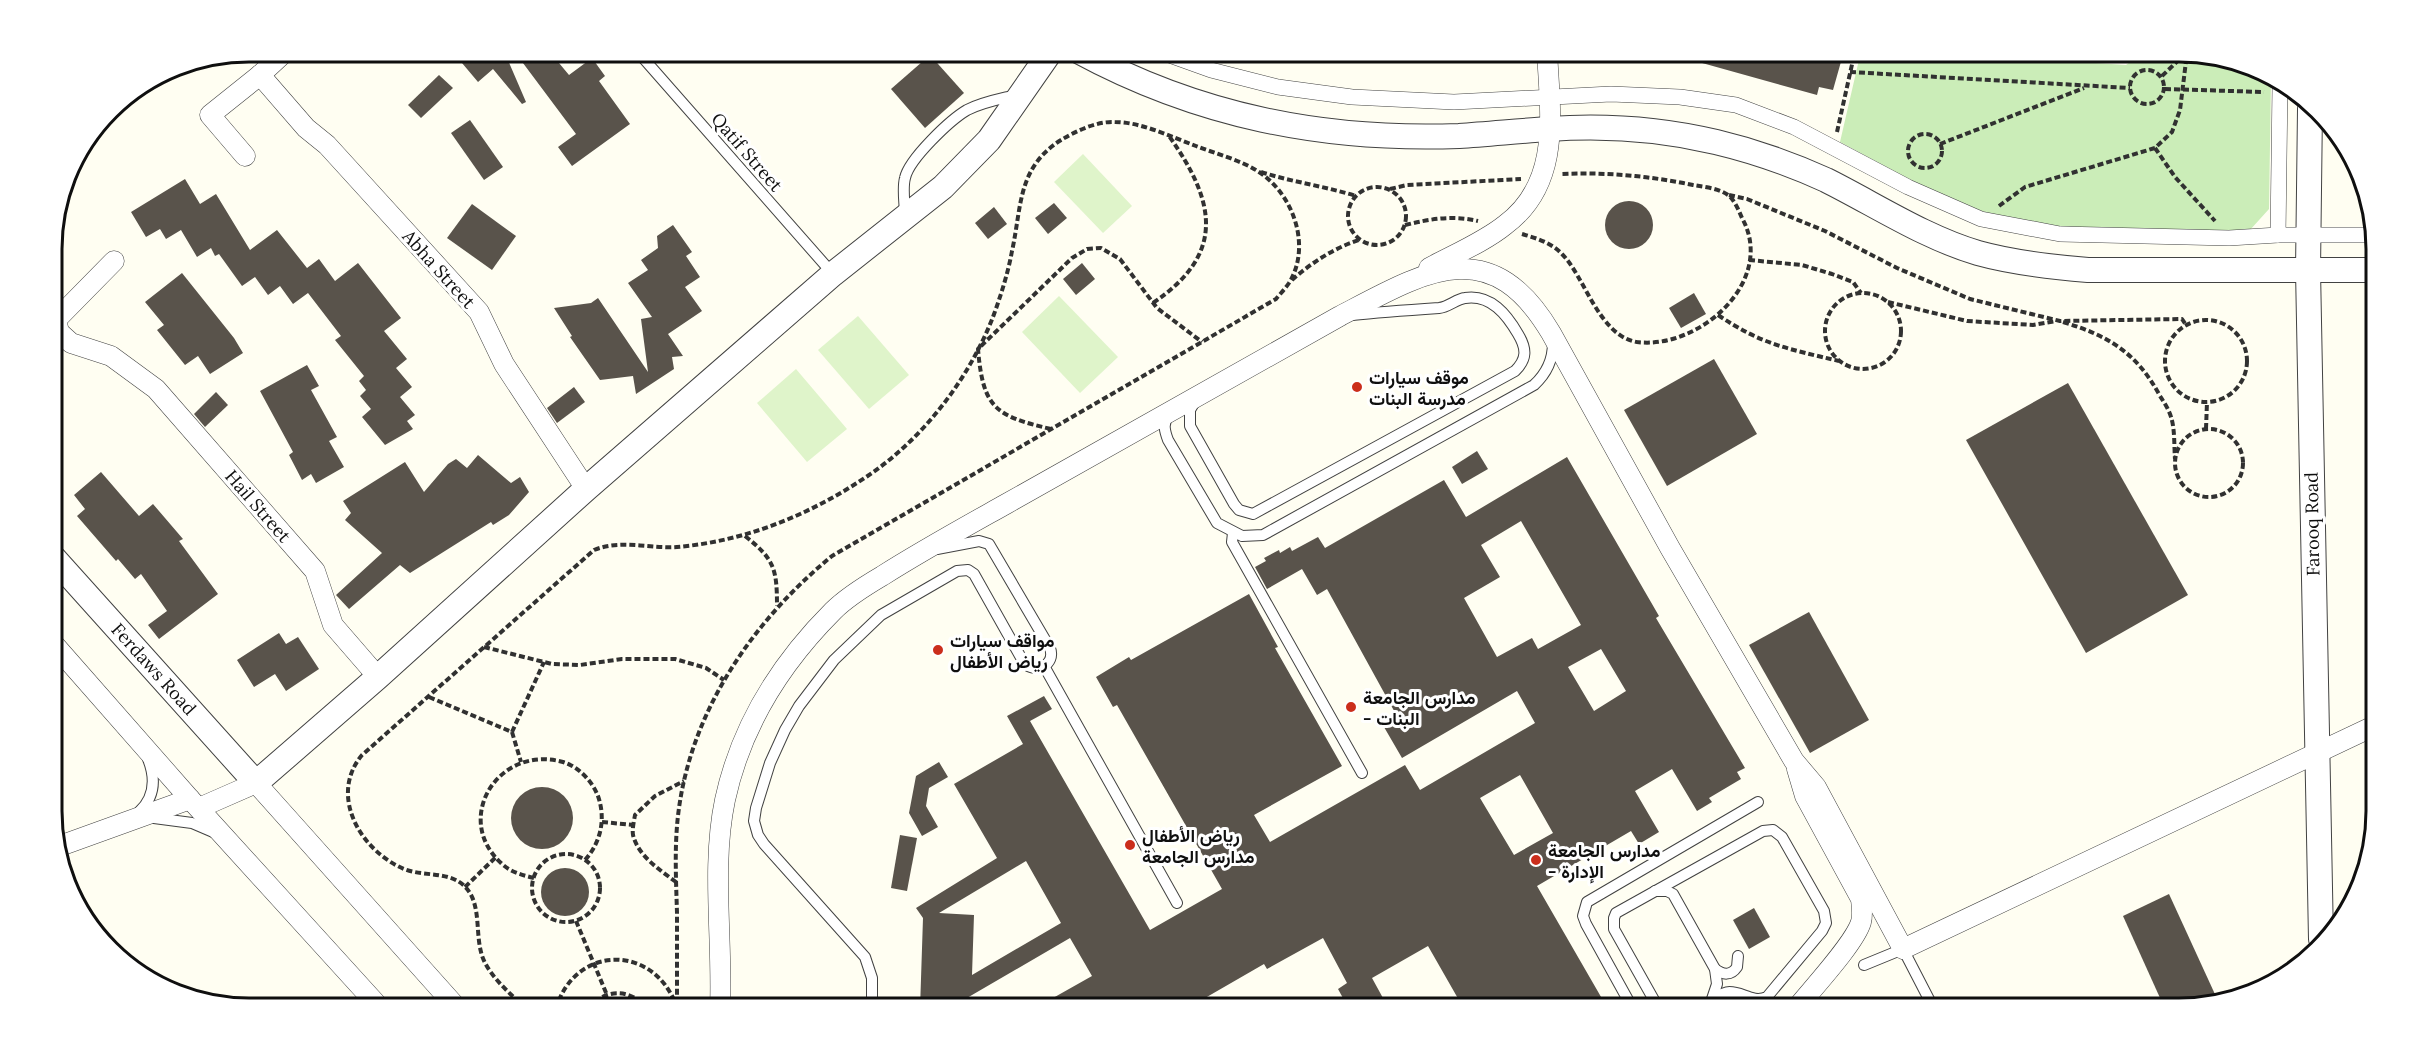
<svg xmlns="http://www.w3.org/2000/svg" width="2427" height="1060" font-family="Lora,Vazirmatn,serif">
	<rect width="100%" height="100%" fill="#fffef2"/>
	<polygon fill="#cbedb8" points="1861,51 1914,51 2126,65 2145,51 2178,51 2254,66 2271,80 2269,209 2250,230 2089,230 2012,221 1976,209 1916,183 1840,142"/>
	<g fill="#dff4ca">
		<polygon points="1083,154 1132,206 1103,233 1054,182"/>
		<polygon points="1059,296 1118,357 1080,393 1022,332"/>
		<polygon points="858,316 909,375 869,409 818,350"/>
		<polygon points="796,369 847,429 807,462 757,403"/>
	</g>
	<g fill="#59534b" fill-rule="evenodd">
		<polygon points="477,51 504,51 526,102 522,104 493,69 478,82 462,63"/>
		<polygon points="514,51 549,51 569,75 592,58 605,76 599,81 630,124 572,166 558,147 576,134"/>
		<polygon points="1677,51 1844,51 1833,90 1819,87 1817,95 1677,56"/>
		<polygon points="930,55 964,93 925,128 891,89"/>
		<polygon points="439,75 453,88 421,118 408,105"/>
		<polygon points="470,120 503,167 484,180 451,133"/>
		<polygon points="185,179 200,204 216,194 250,250 277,230 307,268 319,259 335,281 358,263 401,318 384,331 407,359 396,368 412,387 400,397 415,415 407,421 413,429 385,445 362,417 371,409 360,396 366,390 359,381 364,376 335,340 341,336 308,293 293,304 280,286 268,295 255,277 242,286 219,254 215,256 211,248 197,257 181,230 166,239 160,229 146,237 131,212"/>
		<circle cx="1629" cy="225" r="24"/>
		<polygon points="1054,203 1067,218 1048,234 1035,218"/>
		<polygon points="472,204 516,236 492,270 447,238"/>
		<polygon points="994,207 1007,224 988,239 975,223"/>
		<polygon points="673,225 692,252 686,256 700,277 685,287 702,311 668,334 683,356 672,357 674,369 636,394 633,376 600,380 570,337 572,336 554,308 591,303 598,298 648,372 641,319 652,317 628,283 648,270 641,260 658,248 657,236"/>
		<polygon points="1082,263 1095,279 1076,295 1063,279"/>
		<polygon points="182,273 234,338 243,353 210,374 198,356 185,365 157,330 164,325 145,302"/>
		<polygon points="1694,293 1706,314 1681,328 1669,308"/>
		<polygon points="1714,359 1757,434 1667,486 1624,410"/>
		<polygon points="307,365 319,386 311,390 337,437 329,441 344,467 316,483 311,474 302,480 289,455 293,452 260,391"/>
		<polygon points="2068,383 2188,595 2086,653 1966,440"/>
		<polygon points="574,387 585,402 557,423 547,408"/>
		<polygon points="216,392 228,405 205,427 194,414"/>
		<polygon points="1477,451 1488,469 1462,484 1452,467"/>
		<polygon points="478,455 511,483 520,477 529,492 509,515 493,525 491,522 410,573 400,565 349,609 336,595 382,553 345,520 351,513 343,501 405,462 424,492 448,464 456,459 467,468"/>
		<path d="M1567,457l92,159 -3,2 89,150 -8,4 4,7 -32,19 3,4 -15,9 -25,-42 -37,22 24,41 -20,12 -8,-13 -94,55 71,123h-144l-36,-63 -56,32 17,31h-40l-11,-20 9,-6 -24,-45 -56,31 -3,-5 -78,45h-127l-6,-11 39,-22 -22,-38 -122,71h-28l3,-91 -7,-10 81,-50 -43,-74 69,-40 -16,-28 37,-20 8,13 -22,12 120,209 72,-41 -105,-184 -4,2 -17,-30 33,-20 2,3 118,-66 29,53 -3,1 67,118 -88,49 16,27 135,-77 15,25 115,-67 -18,-32 -115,67 -18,-31 14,-9 -71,-129 -10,6 -15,-26 -35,20 -12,-22 11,-6 -2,-3 15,-8 1,3 10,-6 2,4 26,-14 7,11 119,-68 22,37zM1521,521l60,104 -43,24 -6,-11 -35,19 -33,-59 36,-21 -19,-32zM1601,649l25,42 -32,20 -26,-44zM1520,775l33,58 -39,22 -34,-57zM1026,861l35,62 -89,52 2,-60 -35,-2z"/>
		<polygon points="101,472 139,516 153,504 183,539 179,541 218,594 159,639 148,625 167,611 141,574 135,579 118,559 116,561 77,516 85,509 74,495"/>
		<polygon points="1809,612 1869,720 1810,753 1749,645"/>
		<polygon points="279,633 286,644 298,637 319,669 286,691 275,674 254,687 237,660"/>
		<polygon points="939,762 948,777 929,788 926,806 938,827 922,836 909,813 916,776"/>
		<circle cx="542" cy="818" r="31"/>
		<polygon points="900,835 917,838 907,891 891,888"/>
		<circle cx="565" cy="892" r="24"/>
		<polygon points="2169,894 2219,1003 2191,1009 2165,1009 2123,916"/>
		<polygon points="1754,908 1770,937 1749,949 1733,920"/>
	</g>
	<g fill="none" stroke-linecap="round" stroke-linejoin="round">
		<g stroke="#424242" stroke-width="12">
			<g id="service">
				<polyline points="637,51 833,274"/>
				<path d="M905,215c0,-11 -3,-26 0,-37 4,-19 45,-58 62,-68 15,-8 33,-11 49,-15"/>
				<path d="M1196,400l-6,10v16l44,78 5,6 14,4 262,-143c12,-12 12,-22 3,-37 -11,-19 -27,-40 -53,-36 -9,1 -16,9 -26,10 -29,2 -58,4 -87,7"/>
				<path d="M1169,415c-7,8 -4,17 -1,25l49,83 25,13 21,-1 271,-150c12,-11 19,-25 19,-42"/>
				<polyline points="1233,533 1232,542 1362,773"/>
				<polyline points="1044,666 1177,903"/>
				<path d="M139,812c16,-15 17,-33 9,-53"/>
				<polyline points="154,818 192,823 213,832"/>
				<polyline points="1655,891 1667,891 1673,894 1715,969 1717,984 1712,999"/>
				<polyline points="1864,965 1903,949 1934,1009"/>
				<path d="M1715,969c8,6 16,7 22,-2l1,-11"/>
				<path d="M872,1009v-31l-7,-21 -101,-113 -6,-9 -4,-14 2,-13 14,-45 15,-33 14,-24 35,-46 47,-45 76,-44 11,-1 6,4 50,89c12,11 32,2 26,-15l-61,-104 -10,-3 -42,8"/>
				<polyline points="1633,1009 1586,924 1583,916 1587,902 1758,802"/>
				<path d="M1659,1009l-45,-80v-11l2,-5 147,-82 10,-1 9,7 42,74 2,12 -4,8 -55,66c-22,10 -35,-24 -62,12"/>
			</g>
		</g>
		<g stroke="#424242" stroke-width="16">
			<g id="pedestrian">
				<polyline points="1158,51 1211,70 1278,87 1352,97 1454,102 1611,94 1680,97 1736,105 1794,127 1908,187 1981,219 2060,234 2229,238 2278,235 2374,235"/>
				<polyline points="2278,235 2280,86"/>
			</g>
		</g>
		<g stroke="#424242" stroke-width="21">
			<g id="minor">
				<polyline points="260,75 306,128 327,145 479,312 504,364 586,489"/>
				<polyline points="245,156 210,115 260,75 286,51"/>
				<polyline points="114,261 56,320 59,332 71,343 111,356 156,389 315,571 333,625 378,677"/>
				<path d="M1429,268c24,-13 55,-26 76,-43 57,-42 45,-112 42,-174"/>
				<polyline points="52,642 190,799 381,1009"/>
				<polyline points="199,808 256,783 458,1009"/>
				<polyline points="57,847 190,799"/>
				<path d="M720,1009c3,-68 -9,-143 5,-209 16,-74 55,-136 108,-189 14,-14 32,-25 49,-35 41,-26 83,-49 124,-72 112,-62 223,-125 334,-188 84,-44 150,-86 211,17l119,215 124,213 22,26 87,162 473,-224"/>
				<path d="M1796,1009c15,-19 59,-66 65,-87 2,-7 1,-15 0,-23l-56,-103 -8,-27"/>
			</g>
		</g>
		<g stroke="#424242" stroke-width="26">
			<g id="tertiary">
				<path d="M1078,51c120,65 245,90 381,85 30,-2 60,-5 90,-7 56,-4 112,0 167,13 38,9 75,22 110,38 50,25 98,57 152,73 36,10 73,14 110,17h286"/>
				<polyline points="2310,109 2308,270 2321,939"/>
				<polyline points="52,556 256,783 378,677 586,489 833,274 943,187 989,140 1051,51"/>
			</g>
		</g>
		<g stroke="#313131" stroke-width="4" stroke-dasharray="6 3" stroke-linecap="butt">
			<circle cx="2147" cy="87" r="17"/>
			<polyline points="1850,72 2130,88"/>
			<polyline points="2162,76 2186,53"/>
			<polyline points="2165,89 2264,92"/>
			<polyline points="1837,132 1855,51"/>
			<circle cx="1925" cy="151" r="17"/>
			<polyline points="1940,144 2084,88"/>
			<polyline points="2155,148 2175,177 2215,221"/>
			<path d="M1261,172c31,10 63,14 95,24"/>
			<circle cx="1377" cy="216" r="29"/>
			<polyline points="1390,189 1407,185 1521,179"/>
			<polyline points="1729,195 1747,199 1825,231 1897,268 1970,299 2060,321 2182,319 2186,325"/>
			<polyline points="1999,206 2025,187 2155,148 2172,132 2180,110 2187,53"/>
			<path d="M1405,225c25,-6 47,-10 73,-4"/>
			<path d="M1522,234c14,4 30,9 40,20 23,23 37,82 75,88 62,8 140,-61 105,-124 -3,-7 -8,-19 -14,-23 -10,-7 -24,-8 -35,-10 -43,-9 -87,-13 -131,-11"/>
			<polyline points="1749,260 1802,265 1832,274 1853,282 1861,293"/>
			<path d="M1292,280c19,-17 42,-32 67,-40"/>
			<circle cx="1863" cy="331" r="38"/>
			<polyline points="1888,302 1967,321 2033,325 2056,321"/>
			<path d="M1153,303c74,-50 62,-102 16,-167"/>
			<path d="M1718,315c44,30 71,34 121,46"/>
			<circle cx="2206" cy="361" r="41"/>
			<path d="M2063,322c46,14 74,31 97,74 4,6 9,14 11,21 4,12 3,29 4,42"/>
			<path d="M1051,429c-56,-13 -68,-21 -73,-80l94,-91 15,-9 14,-1 19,11 37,49 45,34"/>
			<polyline points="2206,429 2207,402"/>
			<circle cx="2209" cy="463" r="34"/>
			<path d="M745,536c29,23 32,32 32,70"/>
			<polyline points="484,647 552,664 580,665 622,659 675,659 706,668 724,680"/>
			<polyline points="429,697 512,732 544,662"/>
			<polyline points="512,732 521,762"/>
			<polyline points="602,822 634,825"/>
			<circle cx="566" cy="888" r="34"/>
			<path d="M534,878c-12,-3 -24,-6 -33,-15 -49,-45 -2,-119 62,-101 16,5 29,19 35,34 8,23 3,46 -13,64"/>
			<path d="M676,882c-16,-12 -38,-26 -43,-47 -1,-6 1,-14 2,-20l20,-19 29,-15"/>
			<polyline points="465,887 496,857"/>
			<polyline points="576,921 607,995"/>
			<path d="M526,1009c-16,-16 -40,-35 -45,-57 -5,-19 -1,-42 -11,-59 -15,-24 -43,-15 -66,-24 -43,-18 -76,-73 -42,-114l232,-205c27,-11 56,-1 83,-3 71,-6 137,-34 195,-74 54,-38 97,-95 121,-156 8,-22 15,-44 19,-66 10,-45 5,-83 49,-111 15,-9 36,-19 54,-18 26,0 57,15 81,24 20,8 45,14 63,26 34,22 53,74 30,111 -4,6 -9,11 -13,16l-444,257c-77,63 -139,151 -153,252 -5,35 -3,70 -2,105 0,32 0,64 0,96"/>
			<path d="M556,1009c18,-64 97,-66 120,-4"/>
			<path d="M589,1009c16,-22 43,-20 58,0"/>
		</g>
		<use href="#service" stroke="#fff" stroke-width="10"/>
		<use href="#pedestrian" stroke="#fff" stroke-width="15"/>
		<use href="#minor" stroke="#fff" stroke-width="20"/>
		<use href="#tertiary" stroke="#fff" stroke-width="24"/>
	</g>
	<g fill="#cb2e1c" stroke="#fff" stroke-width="2">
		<circle cx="1357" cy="387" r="6"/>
		<circle cx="938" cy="650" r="6"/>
		<circle cx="1351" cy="707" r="6"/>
		<circle cx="1130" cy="845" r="6"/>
		<circle cx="1536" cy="860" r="6"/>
	</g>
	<g text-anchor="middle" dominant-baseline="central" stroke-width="6" stroke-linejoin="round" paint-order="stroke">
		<g font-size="18" fill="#0f0f0f" stroke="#fff">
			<text transform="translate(747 152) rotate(49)">Qatif Street</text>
			<text transform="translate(439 269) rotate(48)">Abha Street</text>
			<text transform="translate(258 506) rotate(49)">Hail Street</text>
			<text transform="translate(2312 524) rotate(-91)">Farooq Road</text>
			<text transform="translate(154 669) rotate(48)">Ferdaws Road</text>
		</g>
		<g font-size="18" font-weight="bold" fill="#0f0f0f" stroke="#fff" text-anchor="start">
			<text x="1369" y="377">موقف سيارات<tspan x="1369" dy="21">مدرسة البنات</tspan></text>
			<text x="950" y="640">مواقف سيارات<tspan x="950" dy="21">رياض الأطفال</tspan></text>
			<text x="1363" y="697">مدارس الجامعة<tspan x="1363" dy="21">- البنات</tspan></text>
			<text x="1142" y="835">رياض الأطفال<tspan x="1142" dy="21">مدارس الجامعة</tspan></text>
			<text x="1548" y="850">مدارس الجامعة<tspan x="1548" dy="21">- الإدارة</tspan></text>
		</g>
	</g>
	<path d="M0 0H2427V1060H0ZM249 62H2179A187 187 0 0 1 2366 249V811A187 187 0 0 1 2179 998H249A187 187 0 0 1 62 811V249A187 187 0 0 1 249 62Z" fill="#fff" fill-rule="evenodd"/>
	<path fill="none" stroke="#0f0f0f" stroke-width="3" d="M249 62H2179A187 187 0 0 1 2366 249V811A187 187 0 0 1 2179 998H249A187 187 0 0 1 62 811V249A187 187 0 0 1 249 62Z"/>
</svg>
